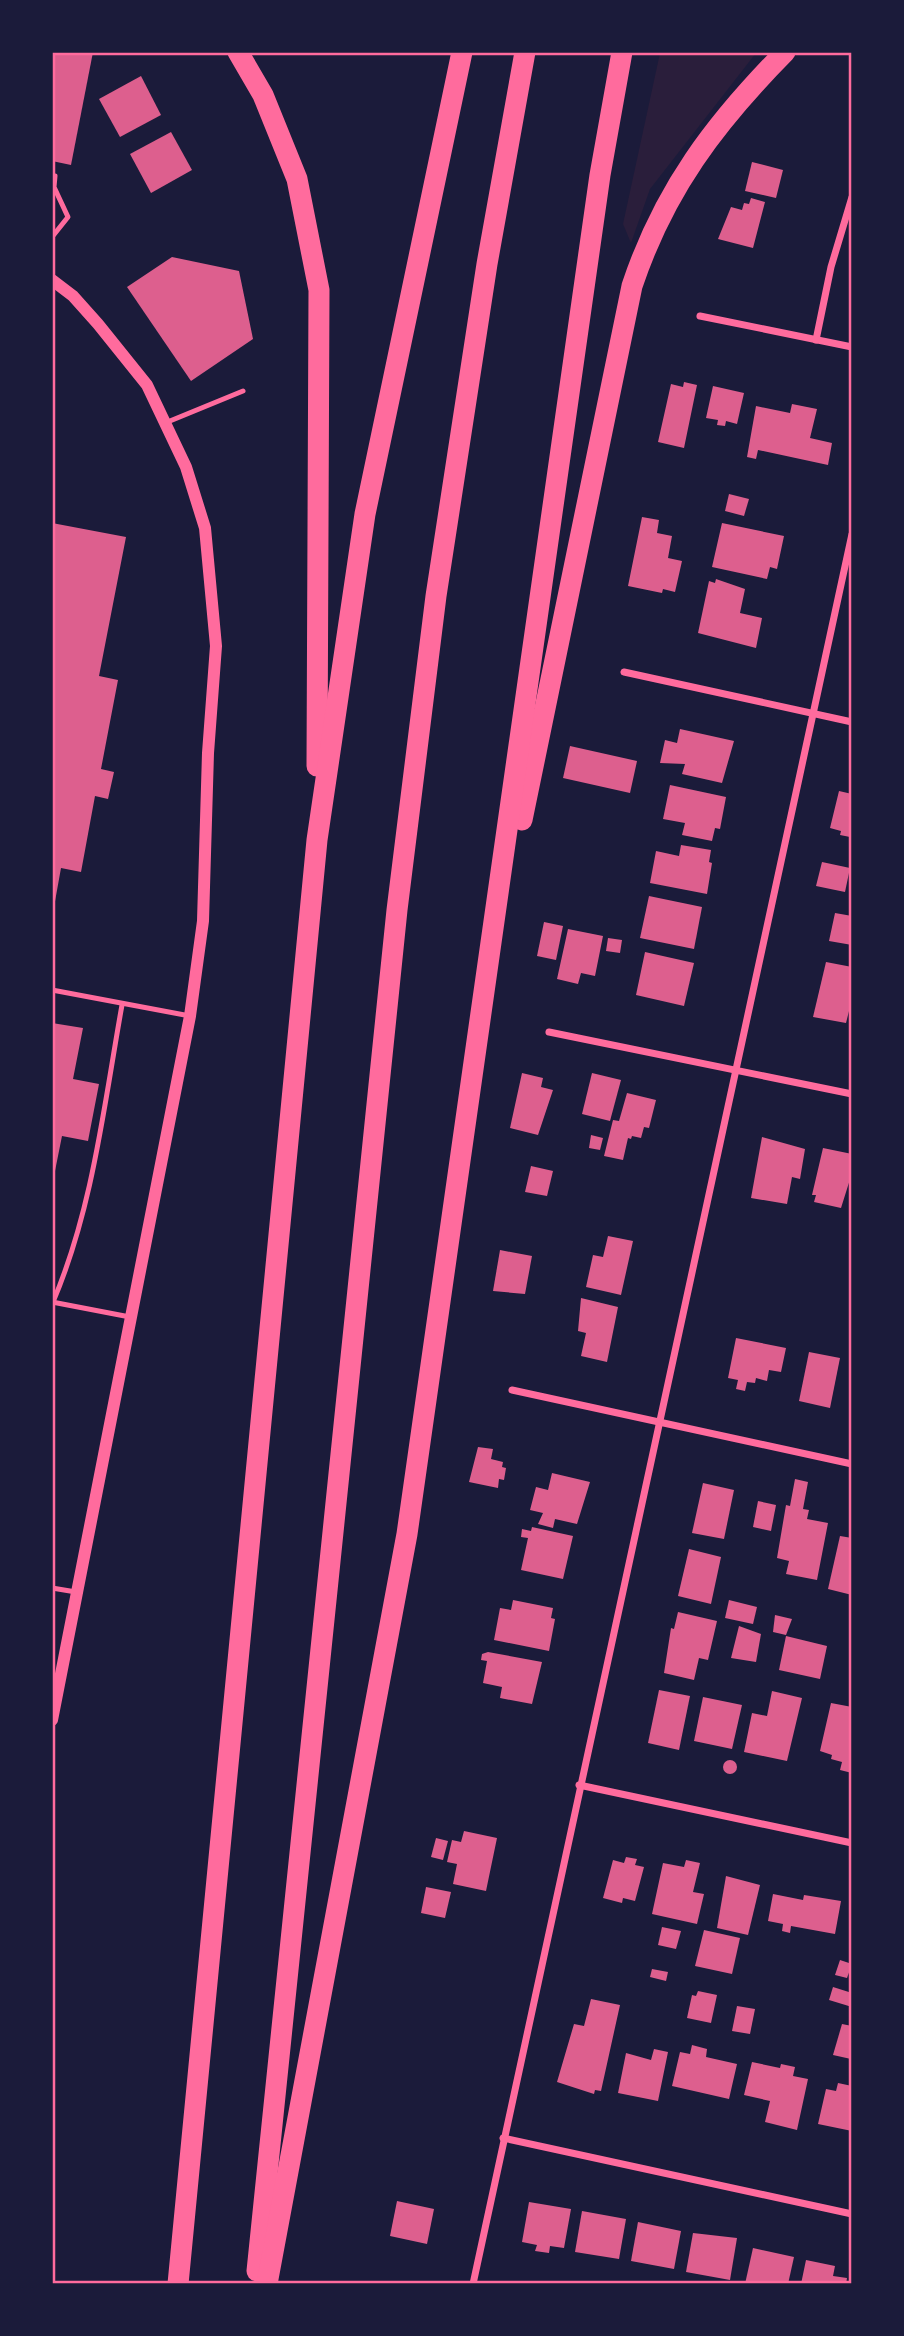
<svg xmlns="http://www.w3.org/2000/svg" width="904" height="2336" font-family="Arial,sans-serif">
	<rect width="100%" height="100%" fill="#1b1b3a"/>
	<polygon fill="#2a1e3b" points="660,53 756,53 650,189 631,243 623,224"/>
	<g fill="#dd5f8e">
		<polygon points="52,52 93,52 71,165 52,161"/>
		<polygon points="141,76 161,115 120,137 99,99"/>
		<polygon points="171,132 192,170 151,193 130,154"/>
		<polygon points="752,162 783,170 776,198 745,191"/>
		<polygon points="751,198 765,202 753,248 718,239 731,207 742,210 744,203 749,204"/>
		<polygon points="172,257 239,271 253,339 191,381 127,287"/>
		<polygon points="684,382 697,385 684,448 658,442 671,384 683,387"/>
		<polygon points="713,386 744,393 737,424 726,421 725,426 717,425 718,420 706,418"/>
		<polygon points="792,404 817,409 810,438 832,443 828,465 758,450 756,459 747,457 756,406 790,413"/>
		<polygon points="729,494 749,499 744,516 725,511"/>
		<polygon points="642,517 659,520 657,533 672,536 668,558 682,561 675,592 663,589 662,593 628,586"/>
		<polygon points="52,523 126,537 99,676 118,680 101,769 114,772 108,799 95,796 81,872 61,868 54,907"/>
		<polygon points="722,523 784,536 777,569 770,567 767,579 712,567"/>
		<polygon points="716,579 745,589 740,613 762,618 756,648 698,633 709,581 715,583"/>
		<polygon points="680,729 734,741 722,783 682,774 685,764 660,763 665,740 677,743"/>
		<polygon points="570,746 637,761 630,793 563,778"/>
		<polygon points="670,785 726,797 720,829 715,828 712,841 682,835 685,823 663,819"/>
		<polygon points="839,791 852,794 852,845 849,844 850,837 840,835 841,831 830,828"/>
		<polygon points="681,845 711,850 709,862 712,863 707,894 650,883 656,851 679,856"/>
		<polygon points="822,862 850,868 845,892 816,886"/>
		<polygon points="649,896 702,907 694,949 640,938"/>
		<polygon points="835,913 852,916 852,945 829,941"/>
		<polygon points="544,922 563,926 556,960 537,956"/>
		<polygon points="568,929 603,936 595,976 581,973 578,984 557,979"/>
		<polygon points="608,938 622,940 620,953 606,951"/>
		<polygon points="645,952 694,963 684,1006 636,995"/>
		<polygon points="826,962 852,967 852,999 846,1023 813,1017"/>
		<polygon points="52,1023 83,1028 73,1079 99,1084 88,1141 62,1136 54,1176"/>
		<polygon points="522,1073 543,1078 541,1087 553,1090 538,1135 510,1128"/>
		<polygon points="592,1073 621,1080 610,1121 582,1114"/>
		<polygon points="627,1093 656,1100 649,1128 644,1127 641,1138 632,1136 631,1139 628,1138 623,1160 604,1156 613,1120 619,1121"/>
		<polygon points="591,1135 603,1138 600,1150 589,1148"/>
		<polygon points="762,1137 805,1149 800,1179 792,1177 787,1204 751,1198"/>
		<polygon points="823,1148 852,1154 852,1173 841,1208 814,1202 816,1195 812,1195"/>
		<polygon points="531,1166 553,1171 547,1196 525,1192"/>
		<polygon points="608,1236 633,1241 621,1295 586,1287 593,1255 603,1257"/>
		<polygon points="500,1250 532,1256 525,1294 493,1291"/>
		<polygon points="581,1298 618,1307 607,1362 581,1356 586,1333 578,1331"/>
		<polygon points="736,1338 786,1348 781,1372 769,1370 767,1381 756,1378 755,1383 747,1382 745,1391 736,1389 738,1380 728,1378"/>
		<polygon points="809,1352 840,1358 830,1408 799,1401"/>
		<polygon points="478,1447 493,1449 491,1459 503,1462 502,1467 506,1468 504,1480 499,1479 498,1488 469,1482"/>
		<polygon points="552,1473 590,1482 577,1524 555,1519 553,1528 538,1524 543,1513 530,1510 536,1487 548,1490"/>
		<polygon points="795,1479 808,1482 803,1509 809,1510 807,1519 828,1523 817,1580 786,1574 789,1561 777,1558 786,1505 790,1506"/>
		<polygon points="703,1483 734,1490 724,1539 692,1533"/>
		<polygon points="758,1501 776,1505 771,1531 753,1527"/>
		<polygon points="532,1527 573,1536 563,1579 521,1570 528,1538 521,1537 522,1529 531,1531"/>
		<polygon points="840,1536 852,1538 852,1595 828,1589"/>
		<polygon points="689,1549 721,1557 711,1604 678,1596"/>
		<polygon points="513,1600 553,1608 551,1618 555,1619 549,1651 494,1640 500,1608 511,1610"/>
		<polygon points="729,1600 757,1607 753,1624 725,1618"/>
		<polygon points="678,1612 717,1621 708,1660 699,1658 694,1680 664,1673 671,1628 674,1629"/>
		<polygon points="775,1615 792,1619 786,1635 773,1632"/>
		<polygon points="739,1626 761,1634 756,1662 731,1658"/>
		<polygon points="786,1636 827,1646 820,1679 779,1670"/>
		<polygon points="488,1652 542,1662 532,1704 500,1698 502,1687 483,1683 487,1661 481,1660 482,1654"/>
		<polygon points="659,1690 690,1696 679,1750 648,1743"/>
		<polygon points="772,1691 802,1698 787,1761 744,1752 752,1713 767,1716"/>
		<polygon points="703,1697 742,1705 732,1749 694,1741"/>
		<polygon points="831,1703 852,1707 852,1773 840,1770 842,1762 831,1759 832,1755 820,1751"/>
		<circle cx="730" cy="1767" r="7"/>
		<polygon points="464,1831 497,1838 486,1891 453,1884 457,1864 447,1862 452,1840 461,1842"/>
		<polygon points="436,1838 448,1841 443,1860 431,1857"/>
		<polygon points="626,1857 637,1859 635,1865 644,1867 635,1901 623,1898 622,1903 603,1898 613,1860 624,1863"/>
		<polygon points="686,1860 700,1863 693,1892 704,1894 697,1924 652,1914 663,1863 684,1867"/>
		<polygon points="726,1876 760,1885 748,1935 717,1928"/>
		<polygon points="426,1887 451,1892 445,1918 421,1913"/>
		<polygon points="773,1894 803,1900 804,1895 841,1901 835,1934 791,1926 790,1933 782,1931 783,1924 768,1921"/>
		<polygon points="662,1927 681,1931 676,1949 658,1945"/>
		<polygon points="704,1930 740,1938 732,1974 695,1966"/>
		<polygon points="840,1960 852,1964 847,1978 835,1975"/>
		<polygon points="652,1969 668,1972 666,1981 650,1977"/>
		<polygon points="833,1987 852,1993 852,2007 829,2000"/>
		<polygon points="698,1991 717,1995 711,2023 687,2018 692,1995 696,1996"/>
		<polygon points="591,1999 620,2005 601,2091 595,2090 594,2094 557,2082 574,2024 584,2026"/>
		<polygon points="737,2006 755,2009 750,2034 732,2031"/>
		<polygon points="842,2024 852,2026 851,2059 833,2055"/>
		<polygon points="692,2045 707,2049 706,2057 737,2064 729,2099 672,2086 680,2052 690,2054"/>
		<polygon points="654,2049 668,2052 658,2101 618,2093 626,2053 651,2060"/>
		<polygon points="752,2062 780,2068 781,2064 795,2067 793,2076 808,2079 797,2130 765,2122 770,2101 744,2095"/>
		<polygon points="838,2083 852,2086 852,2131 818,2124 826,2089 836,2091"/>
		<polygon points="397,2201 434,2209 427,2244 390,2236"/>
		<polygon points="529,2202 571,2209 564,2248 550,2246 549,2253 535,2251 537,2245 522,2242"/>
		<polygon points="582,2211 626,2219 619,2259 575,2252"/>
		<polygon points="638,2222 681,2231 674,2269 631,2261"/>
		<polygon points="693,2233 737,2238 730,2280 686,2272"/>
		<polygon points="753,2248 794,2257 788,2284 745,2284"/>
		<polygon points="806,2260 835,2266 833,2276 847,2278 846,2284 801,2284"/>
	</g>
	<g fill="none" stroke-linecap="round" stroke-linejoin="round">
		<g stroke="#ff6b9d" stroke-width="5">
			<polyline points="52,237 68,217 54,187 55,176"/>
			<polyline points="165,423 243,391"/>
			<polyline points="52,990 190,1016"/>
			<polyline points="52,1302 130,1317"/>
			<path d="M53,1302c40,-94 51,-197 69,-297"/>
			<polyline points="52,1588 76,1592"/>
		</g>
		<g stroke="#ff6b9d" stroke-width="7">
			<polyline points="700,316 852,347"/>
			<polyline points="816,340 831,267 852,197"/>
			<polyline points="624,672 852,722"/>
			<polyline points="549,1032 852,1094"/>
			<polyline points="512,1390 852,1464"/>
			<polyline points="579,1785 852,1843"/>
			<polyline points="503,2138 852,2214"/>
			<polyline points="473,2284 852,534"/>
		</g>
		<polyline stroke="#ff6b9d" stroke-width="12" points="52,280 73,296 98,324 147,385 186,467 205,528 216,646 208,753 203,921 190,1016 52,1720"/>
		<g stroke="#ff6b9d" stroke-width="21">
			<polyline points="238,52 263,95 297,179 319,290 317,766"/>
			<path d="M522,820l110,-534c32,-96 83,-163 153,-234"/>
			<polyline points="257,2271 397,910 436,596 487,264 525,52"/>
			<polyline points="178,2284 317,840 365,514 462,52"/>
			<polyline points="267,2284 407,1534 600,175 622,52"/>
		</g>
	</g>
	<rect width="904" height="2336" fill="none" stroke="#1b1b3a" stroke-width="108"/>
	<rect x="54" y="54" width="796" height="2228" fill="none" stroke="#ff6b9d" stroke-width="2.5"/>
</svg>
